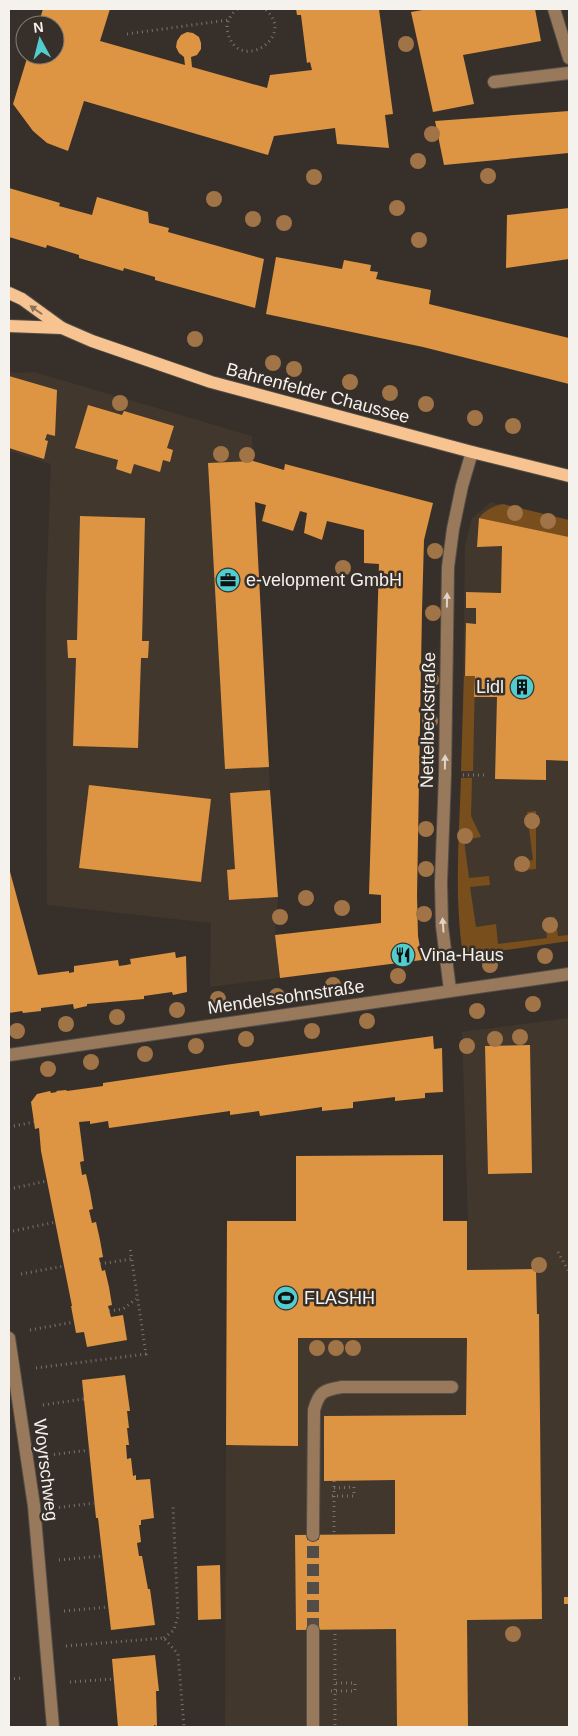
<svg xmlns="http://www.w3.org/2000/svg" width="578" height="1736" font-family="Arial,sans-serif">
	<rect width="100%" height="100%" fill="#37302a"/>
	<g fill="#42372c">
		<polygon points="9,371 14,373 34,372 252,436 270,790 278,897 275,935 280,978 210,987 211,923 47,905 46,598 51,464 9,451"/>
		<polygon points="491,502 569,520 569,941 463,956 460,931 458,897 463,696 465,546 472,518"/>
		<polygon points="569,1018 569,1727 225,1727 227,1220 296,1221 468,1220 462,1032"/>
	</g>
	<g fill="#794e1d">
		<path d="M503,504l66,16v17l-90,-19c5,-7 14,-12 24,-14z"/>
		<polygon points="464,676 475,676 473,771 461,771"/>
		<path d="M461,778h11l-1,38 10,21 -17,3 5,38 20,-2 1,9 -20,2 6,40 20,-3 2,20 49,-6 -2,-20 10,-1 3,19 11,-1v6l-106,15c-9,-59 -4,-119 -2,-178z"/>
		<polygon points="536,811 536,869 515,871 514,863 533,860 527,812"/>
		<polygon points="569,1100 569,1235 568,1103"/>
	</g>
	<g fill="#dd9443">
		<polygon points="43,9 110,9 100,41 185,65 184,57 179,53 176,47 177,41 181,35 187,32 193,33 199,37 201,43 201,49 197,55 191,57 192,67 267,88 270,75 312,70 310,62 307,63 301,15 297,15 296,9 379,9 393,114 385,115 389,148 337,144 335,128 274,136 268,155 84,101 68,151 47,143 33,131 13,104 28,55 55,55 55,25 38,25"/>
		<polygon points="428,9 535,9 541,41 463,55 474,104 433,112 411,12"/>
		<polygon points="569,111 569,153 444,165 435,121"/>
		<polygon points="9,188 60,203 59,206 92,215 97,197 148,212 149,223 169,228 168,232 264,259 255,308 155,280 155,277 124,268 123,271 79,258 79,255 47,245 46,248 9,237"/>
		<polygon points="569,208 569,259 506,268 507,215"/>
		<polygon points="276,257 342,269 344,260 371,265 370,271 378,272 376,279 431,290 429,304 569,338 569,384 423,347 266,314"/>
		<polygon points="9,376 57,390 55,436 47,434 45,440 48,441 44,459 9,448"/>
		<polygon points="88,405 122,415 124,411 174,426 167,448 173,450 170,462 163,460 160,472 134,464 131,474 116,469 118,460 75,448"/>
		<polygon points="253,461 284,470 285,464 433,503 424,540 422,611 417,896 418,936 422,960 280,978 275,935 381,923 381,895 369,894 379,564 364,563 364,530 327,521 322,540 304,533 307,513 300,511 293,531 262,521 266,505 255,502 269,767 225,769 208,463"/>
		<polygon points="80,516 145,518 142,641 149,641 148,658 141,658 138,748 73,746 76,658 68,658 67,640 77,640"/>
		<polygon points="479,518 569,537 569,761 546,760 546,780 495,779 497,697 474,697 475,676 465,676 466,623 476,624 476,608 466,608 466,592 501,593 502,546 477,547"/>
		<polygon points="89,785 211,799 201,882 79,868"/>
		<polygon points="270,790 278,897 229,900 227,870 235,869 230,793"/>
		<polygon points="9,868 38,975 69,971 69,973 74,972 74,966 118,960 119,966 126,965 131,964 130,959 175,952 176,958 186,956 187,992 173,995 172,992 144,996 144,999 87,1004 87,1006 74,1009 73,1004 41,1008 41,1011 23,1013 22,1011 9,1013"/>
		<polygon points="433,1036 434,1049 442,1048 443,1092 425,1093 425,1098 395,1101 395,1097 353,1102 353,1108 322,1111 322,1107 260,1116 259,1111 230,1115 230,1111 109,1128 108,1121 90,1124 90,1121 79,1122 84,1161 80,1162 82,1175 86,1174 90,1192 93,1209 89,1210 92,1223 96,1222 100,1240 103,1257 99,1258 102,1271 105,1270 109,1287 112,1305 108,1306 111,1317 123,1315 127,1340 87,1347 84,1332 76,1333 71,1306 72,1306 41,1151 39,1128 35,1129 31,1102 37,1094 50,1091 51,1093 57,1092 56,1091 66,1090 67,1091 103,1086 103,1083 232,1064"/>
		<polygon points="530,1045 532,1173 488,1174 485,1046"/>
		<polygon points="443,1155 443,1221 467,1221 467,1270 536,1269 537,1314 539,1314 542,1619 467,1620 468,1727 397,1727 396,1629 296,1630 295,1535 395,1534 395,1480 324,1481 324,1416 466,1415 467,1338 298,1338 298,1446 226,1445 227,1221 296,1221 296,1156"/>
		<polygon points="125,1375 130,1411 127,1411 129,1428 127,1428 129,1445 126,1445 127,1459 131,1458 133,1476 136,1475 136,1480 150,1479 154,1518 141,1520 141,1525 139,1525 141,1542 137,1543 139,1556 142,1556 148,1589 150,1589 155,1625 111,1630 98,1518 96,1518 82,1380"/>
		<polygon points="220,1565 221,1619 198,1620 197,1566"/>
		<rect x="564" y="1597" width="5" height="7"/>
		<polygon points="155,1655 159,1691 156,1691 157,1726 154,1725 154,1727 118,1727 112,1659"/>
	</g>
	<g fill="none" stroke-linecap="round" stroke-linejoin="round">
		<polyline stroke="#544d47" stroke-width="12" stroke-dasharray="12 6" stroke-linecap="butt" points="313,1630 313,1535"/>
		<g stroke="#554f49" stroke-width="14">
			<g id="minor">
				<polyline points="554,9 569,58"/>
				<polyline points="494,82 569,73"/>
				<polyline points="450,990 442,926 441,883 445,775 448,567 453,529 462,486 472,452"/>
				<polyline points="9,1055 569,974"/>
				<polyline points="9,1338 34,1506 53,1727"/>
				<path d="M313,1535l1,-125c5,-18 9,-20 28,-23h110"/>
				<polyline points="313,1727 313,1630"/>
			</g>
		</g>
		<g stroke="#554f49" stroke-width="14">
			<g id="major">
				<polyline points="9,293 22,299 62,328 92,341 211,382 472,452 569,476"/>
				<polyline points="9,326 62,328"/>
			</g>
		</g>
		<g stroke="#79736d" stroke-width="3" stroke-dasharray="1 4" stroke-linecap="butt">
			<path d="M237,9c-7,6 -12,15 -9,24 10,41 70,4 37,-24"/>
			<polyline points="127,34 228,20"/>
			<polyline points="463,775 485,775"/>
			<polyline points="9,1127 34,1122"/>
			<polyline points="9,1189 47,1181"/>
			<polyline points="13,1231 56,1222"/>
			<polyline points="558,1252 569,1272"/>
			<polyline points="100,1264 131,1259"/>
			<polyline points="21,1274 64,1266"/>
			<polyline points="109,1311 123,1309 136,1299"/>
			<polyline points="30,1330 74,1322"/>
			<polyline points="36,1368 146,1354 130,1248"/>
			<polyline points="43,1405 84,1399"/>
			<polyline points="49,1455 90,1450"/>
			<polyline points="332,1496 354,1496 354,1487 334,1488"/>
			<polyline points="54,1508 95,1503"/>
			<polyline points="59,1560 102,1556"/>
			<polyline points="64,1611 108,1607"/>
			<polyline points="164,1638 174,1630 178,1616 173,1506"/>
			<polyline points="66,1646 164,1638 178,1654 184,1727"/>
			<polyline points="9,1679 24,1678"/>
			<polyline points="70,1682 113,1679"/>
			<polyline points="331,1691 355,1691 355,1683 335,1683"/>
		</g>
		<use href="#minor" stroke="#99795b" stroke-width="12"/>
		<use href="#major" stroke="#f7c491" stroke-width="12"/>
		<g stroke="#79736d" stroke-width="3" stroke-dasharray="1 4" stroke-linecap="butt">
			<polyline points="334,1481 334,1535"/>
			<polyline points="335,1629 335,1727"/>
		</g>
	</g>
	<g fill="#a07447">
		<circle cx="406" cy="44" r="8"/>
		<circle cx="432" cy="134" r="8"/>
		<circle cx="418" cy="161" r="8"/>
		<circle cx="488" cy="176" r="8"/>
		<circle cx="314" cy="177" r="8"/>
		<circle cx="214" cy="199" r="8"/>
		<circle cx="397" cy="208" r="8"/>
		<circle cx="253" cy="219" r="8"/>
		<circle cx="284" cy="223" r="8"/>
		<circle cx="419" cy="240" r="8"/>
		<circle cx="195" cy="339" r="8"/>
		<circle cx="273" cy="363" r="8"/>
		<circle cx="294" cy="369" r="8"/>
		<circle cx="350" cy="382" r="8"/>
		<circle cx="390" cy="393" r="8"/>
		<circle cx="120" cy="403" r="8"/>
		<circle cx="426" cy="404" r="8"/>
		<circle cx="475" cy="418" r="8"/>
		<circle cx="513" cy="426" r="8"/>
		<circle cx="221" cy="454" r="8"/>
		<circle cx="247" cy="455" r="8"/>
		<circle cx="515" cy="513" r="8"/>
		<circle cx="548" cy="521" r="8"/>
		<circle cx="435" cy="551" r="8"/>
		<circle cx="343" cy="568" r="8"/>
		<circle cx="433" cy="613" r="8"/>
		<circle cx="431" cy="680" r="8"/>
		<circle cx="430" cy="721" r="8"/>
		<circle cx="532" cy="821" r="8"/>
		<circle cx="426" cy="829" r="8"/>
		<circle cx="465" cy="836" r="8"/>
		<circle cx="522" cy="864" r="8"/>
		<circle cx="426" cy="869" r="8"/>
		<circle cx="306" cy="898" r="8"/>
		<circle cx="342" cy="908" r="8"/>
		<circle cx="424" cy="914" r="8"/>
		<circle cx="280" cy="917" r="8"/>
		<circle cx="550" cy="925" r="8"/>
		<circle cx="545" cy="956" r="8"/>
		<circle cx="490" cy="965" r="8"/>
		<circle cx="398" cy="976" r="8"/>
		<circle cx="333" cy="985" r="8"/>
		<circle cx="277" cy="996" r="8"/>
		<circle cx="218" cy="999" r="8"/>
		<circle cx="533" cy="1004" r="8"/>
		<circle cx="177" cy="1010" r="8"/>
		<circle cx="477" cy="1011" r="8"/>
		<circle cx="117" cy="1017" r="8"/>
		<circle cx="367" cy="1021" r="8"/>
		<circle cx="66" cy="1024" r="8"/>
		<circle cx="17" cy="1031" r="8"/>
		<circle cx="312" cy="1031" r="8"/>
		<circle cx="520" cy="1037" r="8"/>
		<circle cx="246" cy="1039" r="8"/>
		<circle cx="495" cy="1039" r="8"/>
		<circle cx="196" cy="1046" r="8"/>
		<circle cx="467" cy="1046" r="8"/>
		<circle cx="145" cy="1054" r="8"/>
		<circle cx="91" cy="1062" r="8"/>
		<circle cx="48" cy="1069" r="8"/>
		<circle cx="539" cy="1265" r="8"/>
		<circle cx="317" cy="1348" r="8"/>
		<circle cx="336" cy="1348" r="8"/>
		<circle cx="353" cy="1348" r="8"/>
		<circle cx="513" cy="1634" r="8"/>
	</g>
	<defs><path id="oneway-solid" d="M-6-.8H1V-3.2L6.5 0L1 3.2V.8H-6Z" transform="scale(1.25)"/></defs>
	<use fill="#8d7358" href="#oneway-solid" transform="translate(36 310) rotate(-145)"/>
	<g fill="#ded3c8">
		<use href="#oneway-solid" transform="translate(447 600) rotate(-89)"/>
		<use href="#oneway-solid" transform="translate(445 762) rotate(-89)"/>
		<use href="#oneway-solid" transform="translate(443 925) rotate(-94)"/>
	</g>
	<defs>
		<g id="office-disc" transform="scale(1.25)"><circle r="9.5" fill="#52cdcf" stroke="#37302a"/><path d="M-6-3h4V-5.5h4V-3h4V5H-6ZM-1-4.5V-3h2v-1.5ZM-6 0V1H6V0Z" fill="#111"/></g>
		<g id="building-disc" transform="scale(1.25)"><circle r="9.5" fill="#52cdcf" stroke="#37302a"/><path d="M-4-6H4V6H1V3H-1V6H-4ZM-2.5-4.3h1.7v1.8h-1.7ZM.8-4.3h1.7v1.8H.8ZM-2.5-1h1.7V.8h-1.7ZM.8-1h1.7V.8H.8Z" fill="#111"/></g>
		<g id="restaurant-disc" transform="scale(1.25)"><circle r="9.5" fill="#52cdcf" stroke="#37302a"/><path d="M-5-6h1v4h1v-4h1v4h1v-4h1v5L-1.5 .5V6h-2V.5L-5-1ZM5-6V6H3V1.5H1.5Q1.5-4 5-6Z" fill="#111"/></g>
		<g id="stadium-disc" transform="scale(1.25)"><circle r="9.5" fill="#52cdcf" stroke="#37302a"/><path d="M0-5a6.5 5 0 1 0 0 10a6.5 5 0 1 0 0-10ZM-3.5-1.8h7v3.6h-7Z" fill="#111"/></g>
	</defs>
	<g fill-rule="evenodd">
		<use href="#office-disc" x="228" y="580"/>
		<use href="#building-disc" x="522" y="687"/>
		<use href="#restaurant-disc" x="403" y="955"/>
		<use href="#stadium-disc" x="286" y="1298"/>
	</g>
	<g text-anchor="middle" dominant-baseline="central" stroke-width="5" stroke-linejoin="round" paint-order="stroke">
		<g font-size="18" fill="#f5f1ed" stroke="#37302a">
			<text transform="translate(318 393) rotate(15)">Bahrenfelder Chaussee</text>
			<text transform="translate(428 720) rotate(-89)">Nettelbeckstraße</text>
			<text transform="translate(286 997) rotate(-8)">Mendelssohnstraße</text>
			<text transform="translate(46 1470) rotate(83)">Woyrschweg</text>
		</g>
		<g font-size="18" fill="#f5f1ed" stroke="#37302a" text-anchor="start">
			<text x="246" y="580">e-velopment GmbH</text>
			<text x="504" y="687" text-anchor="end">Lidl</text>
			<text x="420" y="955">Vina-Haus</text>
			<text x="304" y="1298">FLASHH</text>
		</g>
	</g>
	<rect width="578" height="1736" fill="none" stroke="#f5f1ed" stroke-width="20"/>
	<g transform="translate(40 40) rotate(353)"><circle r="24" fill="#37302a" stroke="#837d78"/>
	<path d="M0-4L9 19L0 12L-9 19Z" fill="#52cdcf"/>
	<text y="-8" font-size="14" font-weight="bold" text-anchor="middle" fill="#f5f1ed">N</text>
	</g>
</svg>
